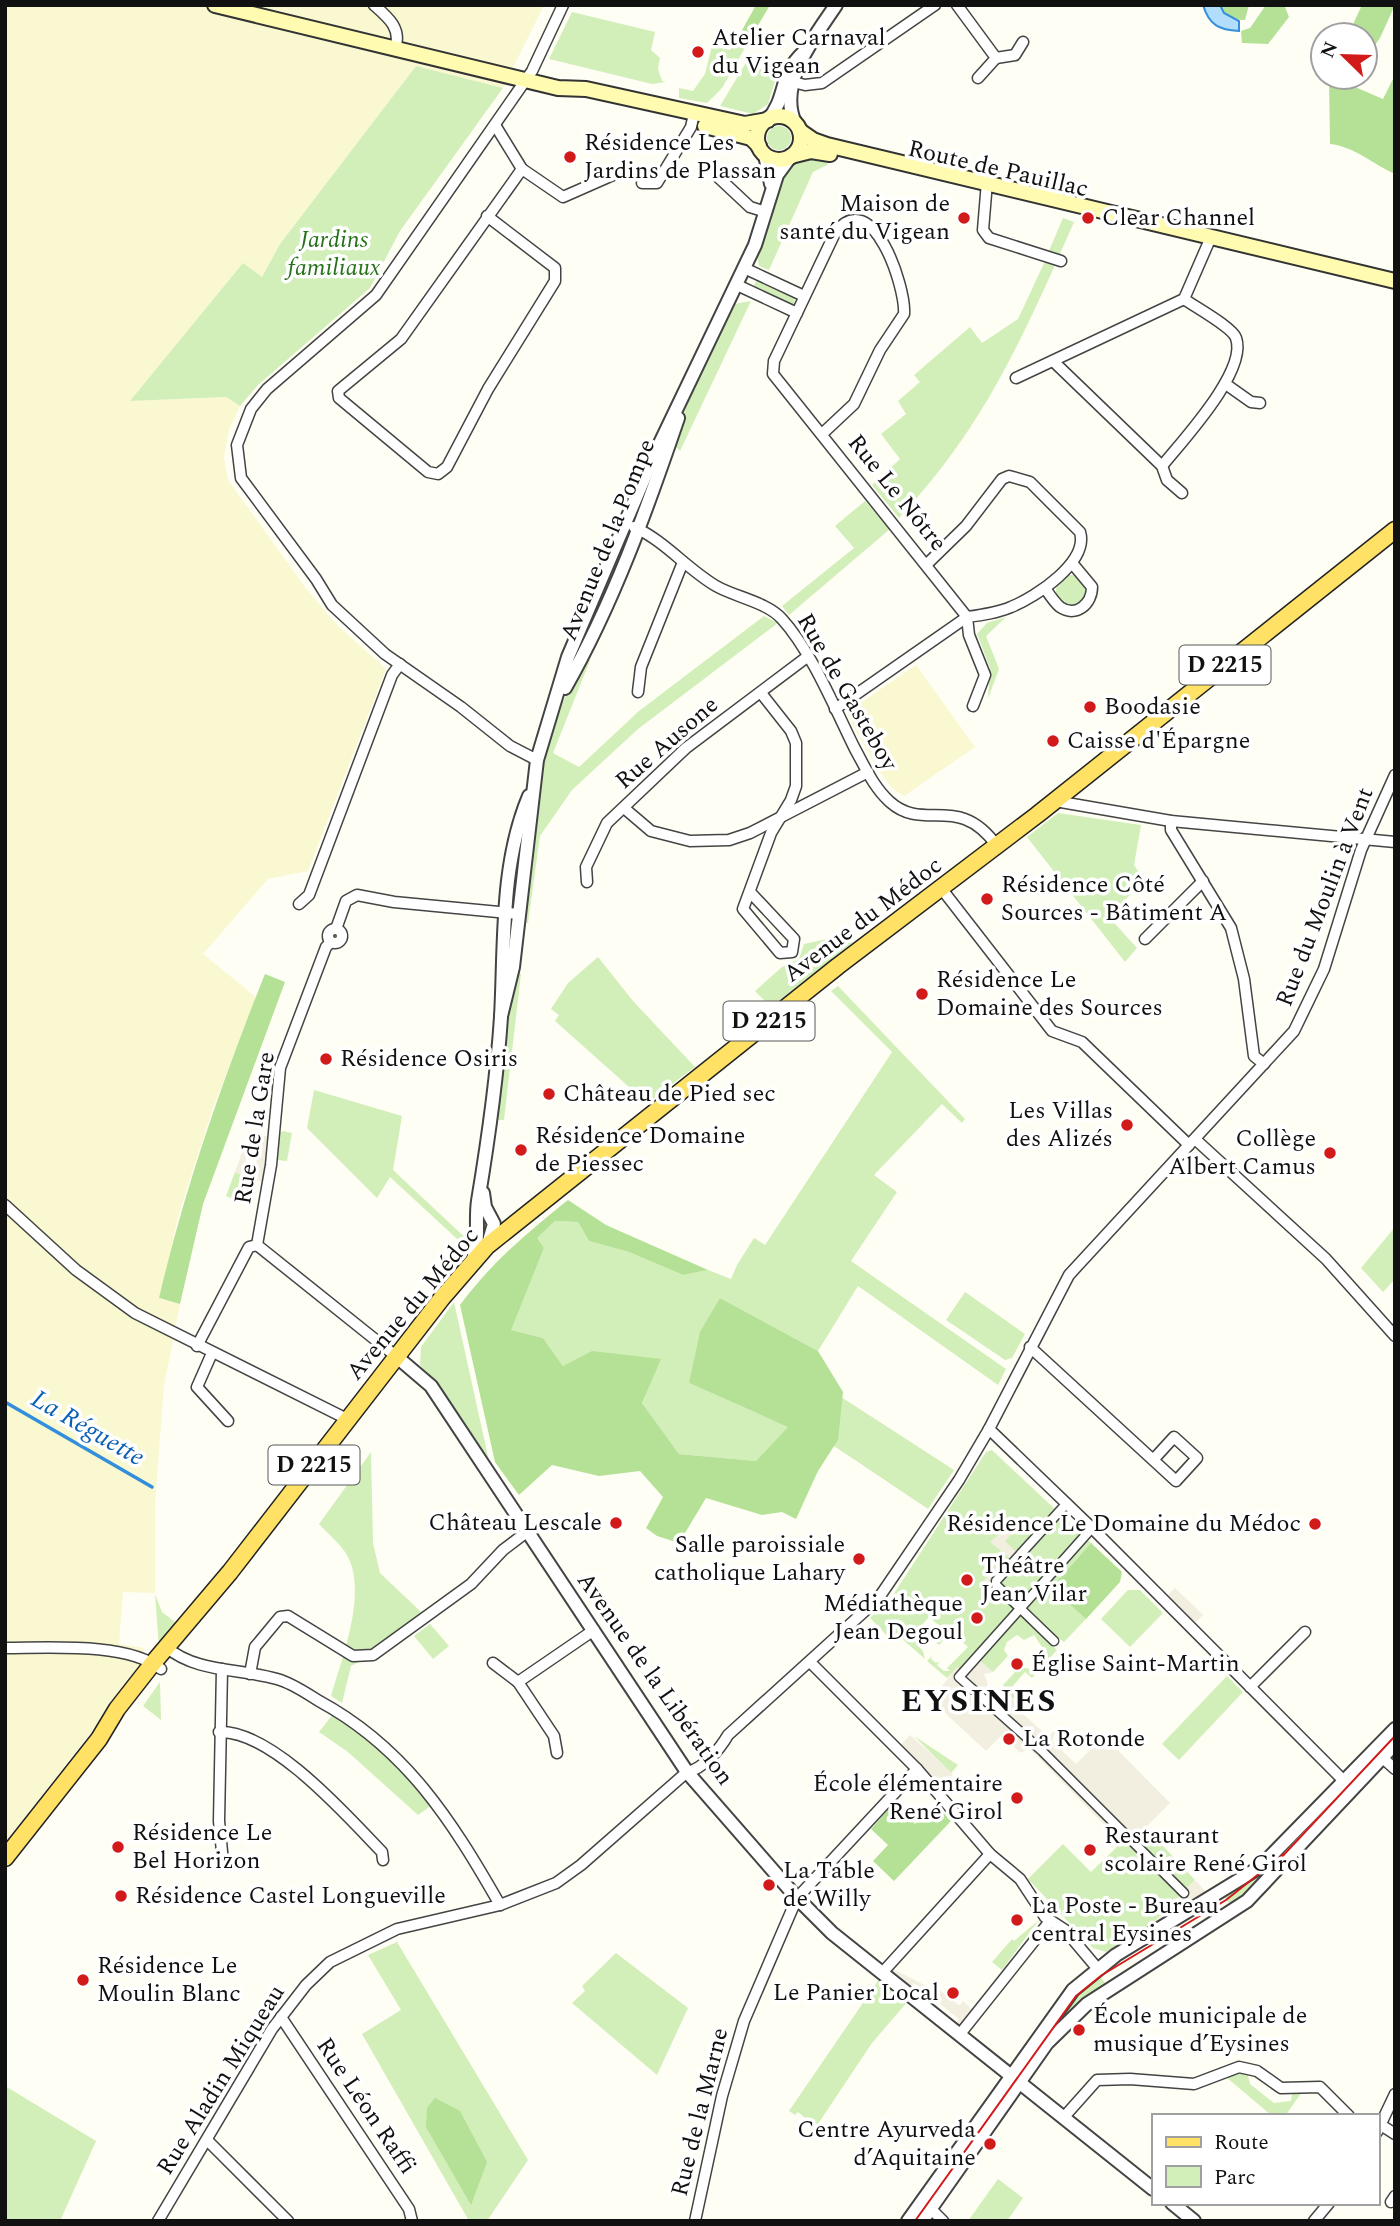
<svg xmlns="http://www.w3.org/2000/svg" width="1400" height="2226" font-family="Spectral,serif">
	<rect width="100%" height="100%" fill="#fffef5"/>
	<g fill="#f9f8d1">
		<polygon points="5,5 544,5 503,88 416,66 280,244 262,277 243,263 131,401 226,397 240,406 229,430 224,458 228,480 307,590 338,626 386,669 308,871 268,879 203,954 256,997 212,1111 179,1213 160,1299 180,1304 164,1386 155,1502 155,1593 123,1592 119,1644 144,1648 143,1666 5,1842"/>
		<polygon points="916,665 975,747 904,796 892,788 877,768 846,713"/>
	</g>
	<g fill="#d2efb9">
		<polygon points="572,12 655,32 651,50 660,58 658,69 662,81 666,82 652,84 549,59"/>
		<polygon points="741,32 753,34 722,88 707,103 679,98 679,88 693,91 705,74 712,46 730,50"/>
		<polygon points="747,61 776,78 768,104 753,114 720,106"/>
		<polygon points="416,66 503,88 400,231 370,288 258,385 240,406 226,397 130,401 243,263 262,277 280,244"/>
		<circle cx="779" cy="138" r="12"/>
		<polygon points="806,156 830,157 827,165 813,172 769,270 759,266 757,256 771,222 781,176 791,164"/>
		<polygon points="1063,218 1074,222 1059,256 1048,253"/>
		<path d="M1046,259l10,4c-45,100 -82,174 -157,255l-27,-33 28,-26 -19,-25 25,-20 -8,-13 22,-19 -6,-7 56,-48 12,16 36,-24z"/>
		<polygon points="757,279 794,297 795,303 790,306 753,288"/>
		<path d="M751,301l-71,150 -4,-4c8,-51 35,-97 58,-143z"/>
		<polygon points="865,501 890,529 789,615 782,606 854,548 835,526"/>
		<circle cx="1072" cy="591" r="16"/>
		<path d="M764,616l14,7 -140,106 -66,61 -32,46 -12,87 -5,-1c10,-87 8,-194 68,-264l-38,95 26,14 60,-56z"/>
		<polygon points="1006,617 986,636 999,669 988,699 990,668 977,634 987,623"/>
		<polygon points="1058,813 1141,825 1134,865 1145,881 1108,916 1137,948 1125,962 1027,837"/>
		<polygon points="845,935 852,943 771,1007 755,991 782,967 799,959 804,944"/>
		<polygon points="598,957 633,1001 695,1067 647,1103 555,1021 559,1015 551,1009 568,983"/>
		<polygon points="516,972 521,974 504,1120 496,1120 508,1006"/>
		<polygon points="838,986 965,1119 962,1123 942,1104 874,1175 897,1192 851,1261 1006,1369 998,1385 858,1286 818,1351 720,1298 689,1383 775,1421 804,1373 954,1470 928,1509 834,1446 789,1427 756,1461 679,1454 642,1403 660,1359 563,1366 543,1338 510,1330 544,1248 536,1238 555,1221 578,1222 589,1241 629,1252 683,1275 708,1270 731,1279 737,1265 754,1238 765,1245 892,1052 831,991"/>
		<polygon points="314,1090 402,1116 393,1170 472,1244 468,1249 390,1177 377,1198 307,1128"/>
		<polygon points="283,1131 292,1133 287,1161 278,1160 278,1134"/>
		<polygon points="235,1172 249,1178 235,1200 226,1196"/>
		<polygon points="1395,1227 1395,1279 1383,1292 1361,1268"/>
		<polygon points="965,1292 1025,1334 1012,1358 1005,1360 946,1320"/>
		<polygon points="454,1302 489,1461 420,1365 421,1347"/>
		<polygon points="992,1450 1091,1543 1051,1588 1086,1619 1064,1642 1057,1637 1051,1644 1057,1650 1032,1678 1025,1672 1010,1689 1016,1696 1013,1699 1003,1685 1020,1667 1030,1669 1044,1650 1034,1635 1024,1640 1017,1635 1007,1642 1004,1650 1008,1656 993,1672 974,1656 961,1671 957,1668 947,1678 927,1661 933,1655 931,1659 936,1663 940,1661 937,1665 944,1671 950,1671 947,1668 968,1647 951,1632 939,1645 933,1640 942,1628 929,1617 912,1636 920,1643 918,1646 923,1651 925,1659 900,1637 894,1643 870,1618 893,1595 986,1452"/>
		<path d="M371,1452l2,91 7,30 41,39 -48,43 -22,11 -9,37 -11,-7c11,-38 36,-102 17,-139 -6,-12 -20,-23 -29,-33z"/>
		<polygon points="1128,1590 1140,1590 1163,1613 1130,1647 1101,1619"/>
		<polygon points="155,1594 162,1612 176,1623 159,1647"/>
		<polygon points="430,1624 449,1646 433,1659 414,1636"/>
		<polygon points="1227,1676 1243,1692 1179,1760 1162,1744"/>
		<polygon points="160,1682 161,1720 143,1706"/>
		<polygon points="336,1710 389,1748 435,1803 418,1815 348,1752 319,1732"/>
		<polygon points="914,1736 958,1765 951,1773"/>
		<polygon points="1146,1828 1195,1880 1150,1926 1106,1952 1093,1948 1028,1879 1063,1844 1091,1872 1121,1843 1126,1847"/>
		<polygon points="1263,1869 1269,1875 1231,1906 1225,1898"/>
		<polygon points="1039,1920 1002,1970 992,1962 1012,1939 1014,1941"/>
		<polygon points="397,1942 528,2160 487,2221 469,2221 362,2034 401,2010 368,1955"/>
		<polygon points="616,1953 688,2008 657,2075 572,2003 585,1991 582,1986"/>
		<polygon points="1099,1975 1105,1983 1067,2017 1060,2011"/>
		<polygon points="880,1978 908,2001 872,2043 816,2127 798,2112 795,2115 789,2111"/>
		<polygon points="1247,2072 1250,2084 1274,2103 1291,2101 1292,2094 1302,2092 1285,2116 1272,2116 1226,2077"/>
		<polygon points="5,2086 96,2141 60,2221 5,2221"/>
		<polygon points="998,2179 1023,2198 1007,2221 968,2221"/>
	</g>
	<g fill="#b4e196">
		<polygon points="756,5 770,5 753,34 741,32"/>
		<path d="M1220,5h29l-4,15c-9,1 -23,-5 -25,-15z"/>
		<polygon points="1266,5 1285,7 1289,17 1268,44 1242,43 1241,31 1250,28"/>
		<polygon points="1362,5 1395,5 1380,38 1365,59 1365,35 1348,35"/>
		<path d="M1395,75v99c-22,-10 -42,-28 -65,-30l-1,-63 2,-4h21l-4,7 35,15z"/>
		<path d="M265,974l20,8 -82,222 -23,100 -21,-6c26,-111 63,-217 106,-324z"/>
		<path d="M568,1200l38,25 102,45 -25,5 -54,-23 -40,-11 -11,-19 -23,-1 -18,17 7,10 -33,82 32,8 20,28 29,-15 69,8 -19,44 37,51 77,7 32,-34 -99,-44 11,-51 20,-34 98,53 25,41 -5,48 -20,31 -22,48 -14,-7 -20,3 -56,-17 -27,45 -22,-7 -11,-8 17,-31 -23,-26 -41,5 -47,-11 -33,30 -24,-33 -35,-157c31,-42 68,-73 108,-105z"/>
		<polygon points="1091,1543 1122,1572 1120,1582 1086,1619 1051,1588"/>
		<polygon points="894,1803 915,1824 935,1804 951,1821 894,1881 873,1861 888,1845 871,1829"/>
		<polygon points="435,2098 460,2111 487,2162 471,2205 426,2127 427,2108"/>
	</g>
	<g fill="#f2efe1">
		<polygon points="260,1136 271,1136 265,1183 235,1172 245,1144 251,1147 242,1168 250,1171 253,1164 256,1165"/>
		<polygon points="1010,1525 1015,1530 1005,1541 1021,1557 985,1596 982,1592 985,1588 981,1584 999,1563 1004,1567 1011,1559 990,1542"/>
		<polygon points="1175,1588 1203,1615 1195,1623 1168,1595"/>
		<polygon points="974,1656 993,1672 984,1674 988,1684 985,1689 990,1693 994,1689 1002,1695 1005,1693 1019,1705 1017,1708 1048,1737 1056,1729 1052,1741 1076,1764 1104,1736 1170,1803 1126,1847 1029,1748 1021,1753 1014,1747 1017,1738 1012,1732 1005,1732 986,1751 931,1700 957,1667 961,1671"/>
		<polygon points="910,1735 953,1774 936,1792 897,1749"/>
		<polygon points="1195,1880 1207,1893 1151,1928 1150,1926"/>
		<polygon points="891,1968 932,1989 935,1986 957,2004 960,2005 963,2001 974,2011 960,2027 955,2025 959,2019 914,1983 909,1988 888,1971"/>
	</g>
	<path fill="#b3ddfc" stroke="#338fdb" stroke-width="2" d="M1203,5h17l4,8 15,8v10c-20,-1 -30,-6 -36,-26z"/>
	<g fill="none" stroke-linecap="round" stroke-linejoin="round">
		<polyline stroke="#338fdb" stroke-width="3.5" points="5,1402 152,1487"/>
		<g stroke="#444" stroke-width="11">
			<g id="pedestrian">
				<polyline points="1092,1528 959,1677 1042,1751 1184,1893"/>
				<polyline points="1054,1641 996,1585 996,1581 1067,1503"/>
			</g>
		</g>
		<g stroke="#444" stroke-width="13">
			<g id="minor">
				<path d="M374,5c15,13 28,24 21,44"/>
				<polyline points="957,5 996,58 978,78"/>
				<polyline points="996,58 1015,55 1023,42"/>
				<polyline points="793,82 805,85 822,83 935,5"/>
				<polyline points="522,169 563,197 613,175"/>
				<polyline points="718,177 750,207 766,212"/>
				<polyline points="987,182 983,230 989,238 1061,261"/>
				<polyline points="642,183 657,183 691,127 694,114"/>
				<polyline points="487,216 555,268 555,281 488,389 447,467 438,474 428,472 339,398 338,391 401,339 522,169 495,125"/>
				<polyline points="744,268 804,296"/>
				<polyline points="737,285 797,313"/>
				<polyline points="1053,361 1162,466 1167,480 1182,493"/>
				<polyline points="1016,378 1184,299 1211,237"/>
				<polyline points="1227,385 1251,402 1260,403"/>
				<path d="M822,434l32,-30 26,-54 24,-36c2,-27 -32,-130 -69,-81l-61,128 -1,13 194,243 -132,92"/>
				<path d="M1162,466c20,-25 86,-95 74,-128 -4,-11 -41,-31 -52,-39"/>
				<path d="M634,527c31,14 53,42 82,59 19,11 51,16 66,33 30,33 53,90 73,130 10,18 19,39 35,53 35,31 68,-10 107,44"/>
				<path d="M927,564l39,-38 36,-47 7,-3 21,6 50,50c9,30 -44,65 -69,75 -14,6 -29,8 -44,10l2,18 16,40 -12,31"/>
				<path d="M1045,588c4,6 9,14 15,19 16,11 32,-3 32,-20l-20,-24"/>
				<polyline points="638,692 641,667 683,562"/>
				<polyline points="537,760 510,746 461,707 385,654 332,605 316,579 241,478 237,445 251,409 267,389 376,295 532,71 563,5"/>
				<polyline points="1055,801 1171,821 1395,842"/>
				<polyline points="624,808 651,831 690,841 729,840 750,833 868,772"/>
				<polyline points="1171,821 1171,830 1231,928 1244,979 1254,1056 1264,1064"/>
				<polyline points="587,882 586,867 607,823 686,748 807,657"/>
				<polyline points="941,888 1052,1031 1082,1042 1189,1145"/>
				<polyline points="750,892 794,939 792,952 780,953 743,909 771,833 791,800 796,786 796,743 791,731 761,693"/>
				<polyline points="299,904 309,895 392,675 400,664"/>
				<circle cx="335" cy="936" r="7"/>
				<polyline points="336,929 346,901 357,895 394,902 519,914"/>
				<polyline points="1145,939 1203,881"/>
				<polyline points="331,942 326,947 280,1068 271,1165 257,1245 397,1357"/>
				<polyline points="1195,1139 1326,1259 1395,1336"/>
				<polyline points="5,1205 76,1270 135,1313 349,1420"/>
				<polyline points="197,1346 249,1247 257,1245"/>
				<polyline points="1030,1347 1176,1481 1197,1458 1174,1437 1153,1460"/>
				<polyline points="212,1353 197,1387 228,1421"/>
				<polyline points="989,1429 1092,1528 1349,1786"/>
				<path d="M166,1647c31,26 73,21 111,32 15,4 29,14 42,22 87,47 133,120 181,204"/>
				<path d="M5,1648c43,0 122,-6 156,21"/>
				<polyline points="810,1662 917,1769 990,1854 1020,1879 1045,1917 1065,1930 1097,1968"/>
				<polyline points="493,1663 518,1682"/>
				<polyline points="222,1669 219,1821 223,1862"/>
				<polyline points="250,1674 255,1647 280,1617 288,1616 353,1656 373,1655 471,1584 503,1550 528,1531"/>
				<polyline points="1250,1687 1305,1632"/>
				<path d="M219,1732c53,-2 128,84 163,120l1,8"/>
				<polyline points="557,1753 554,1736 518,1682 594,1630"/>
				<polyline points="1377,1753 1395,1769"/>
				<polyline points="882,1973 990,1854"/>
				<polyline points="281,2017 409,2209 412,2221"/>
				<polyline points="960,2034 1050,1921"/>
				<polyline points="1064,2117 1097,2080 1130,2079 1194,2084 1239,2067 1257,2071 1281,2088 1320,2087 1349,2116"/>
				<polyline points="1381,2125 1395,2134"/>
				<polyline points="1377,2132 1395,2094"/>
				<polyline points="207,2140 288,2221"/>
				<polyline points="1391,2202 1395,2196"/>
				<polyline points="931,2209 943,2221"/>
				<path d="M158,2221l114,-192 34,-44 24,-23 67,-33 103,-24 56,-22 25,-18 106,-93c16,-3 33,-23 41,-37l150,-136 81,-119 30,-51 80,-154 225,-244 30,-62 37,-119 34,-75"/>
				<polyline points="695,2221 722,2096 744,2021 797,1898 917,1769"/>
				<polyline points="1314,2221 1329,2203"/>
			</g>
		</g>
		<g stroke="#444" stroke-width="16">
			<g id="tertiary">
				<path d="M768,120c20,-24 10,-44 36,-68"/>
				<path d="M795,123c-18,-40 19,-85 41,-118"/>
				<polyline points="765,155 771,184"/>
				<path d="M565,688c48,-84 82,-179 113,-270"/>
				<polyline points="501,1016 513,967 537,760 568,657 652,460 755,245 777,175 791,156"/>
				<polyline points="483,1193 485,1207 494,1224 488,1244"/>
				<path d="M473,1259c7,-19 2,-38 5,-58 10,-60 19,-123 23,-184 4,-73 -1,-152 28,-221"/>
				<polyline points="397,1357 431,1386 687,1772 797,1898 832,1933 1153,2189"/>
				<polyline points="1172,2203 1194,2221"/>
				<polyline points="908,2221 1073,1990 1116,1955 1260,1867 1395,1729"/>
				<polyline points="922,2221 1047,2043 1087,2004 1247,1901 1395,1744"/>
			</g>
		</g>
		<g stroke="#333" stroke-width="18">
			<g id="secondary">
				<polyline points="215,5 558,88 586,89 745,124 768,120"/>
				<circle cx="779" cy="138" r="22"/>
				<polyline points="705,126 751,138 759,146"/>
				<polyline points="800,131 813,140 827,145 1395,281"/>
				<polyline points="791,156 811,151 830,154"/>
			</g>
		</g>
		<g stroke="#222" stroke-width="19">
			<polyline id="primary" points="5,1858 99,1739 117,1709 153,1663 230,1572 442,1298 487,1246 838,966 1037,815 1395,530"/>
		</g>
		<use href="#pedestrian" stroke="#fff" stroke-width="8"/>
		<use href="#minor" stroke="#fff" stroke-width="10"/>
		<use href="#tertiary" stroke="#fff" stroke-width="12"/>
		<use href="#secondary" stroke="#fffbb0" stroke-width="14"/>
		<use href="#primary" stroke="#ffe265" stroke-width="16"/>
		<g stroke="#d11a19" stroke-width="2">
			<polyline points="1277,1862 1395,1736"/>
			<polyline points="915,2221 1076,1996 1102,1975 1226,1900 1284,1854"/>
		</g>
	</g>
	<g fill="#d11a19" stroke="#fff" stroke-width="2.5">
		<circle cx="698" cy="52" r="7"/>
		<circle cx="570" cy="157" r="7"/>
		<circle cx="964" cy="218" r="7"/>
		<circle cx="1088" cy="218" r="7"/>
		<circle cx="1090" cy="707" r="7"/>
		<circle cx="1053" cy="741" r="7"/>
		<circle cx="987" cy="899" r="7"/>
		<circle cx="922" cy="994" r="7"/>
		<circle cx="326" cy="1059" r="7"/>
		<circle cx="549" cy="1094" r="7"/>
		<circle cx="1127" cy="1125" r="7"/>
		<circle cx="521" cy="1150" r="7"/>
		<circle cx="1330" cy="1153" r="7"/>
		<circle cx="616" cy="1523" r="7"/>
		<circle cx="1315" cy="1524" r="7"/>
		<circle cx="859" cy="1559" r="7"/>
		<circle cx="967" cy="1580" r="7"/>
		<circle cx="977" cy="1618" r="7"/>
		<circle cx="1017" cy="1664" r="7"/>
		<circle cx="1009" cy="1739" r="7"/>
		<circle cx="1017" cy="1798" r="7"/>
		<circle cx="118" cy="1847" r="7"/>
		<circle cx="1090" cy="1850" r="7"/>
		<circle cx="769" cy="1885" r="7"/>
		<circle cx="121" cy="1896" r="7"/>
		<circle cx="1017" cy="1920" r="7"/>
		<circle cx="83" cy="1980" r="7"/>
		<circle cx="953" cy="1993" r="7"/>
		<circle cx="1079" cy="2030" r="7"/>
		<circle cx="990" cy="2144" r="7"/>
	</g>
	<g text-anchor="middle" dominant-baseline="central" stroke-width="7" stroke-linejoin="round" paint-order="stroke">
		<g fill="#fff" stroke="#585858" stroke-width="2">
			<rect x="1179.5" y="645.5" width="91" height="39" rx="5"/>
			<rect x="723.5" y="1001.5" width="91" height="39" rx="5"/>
			<rect x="268.5" y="1445.5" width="91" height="39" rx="5"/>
		</g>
		<g font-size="23" font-weight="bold" fill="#111">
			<text x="1225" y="665">D 2215</text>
			<text x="769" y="1021">D 2215</text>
			<text x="314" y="1465">D 2215</text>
		</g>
		<g font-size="24" fill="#111" stroke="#fff" text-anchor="start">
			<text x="712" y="38">Atelier Carnaval<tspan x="712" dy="28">du Vigean</tspan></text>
			<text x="584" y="143">Résidence Les<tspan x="584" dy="28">Jardins de Plassan</tspan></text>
			<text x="950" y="204" text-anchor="end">Maison de<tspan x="950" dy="28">santé du Vigean</tspan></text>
			<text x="1102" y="218">Clear Channel</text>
			<text x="1104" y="707">Boodasie</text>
			<text x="1067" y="741">Caisse d'Épargne</text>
			<text x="1001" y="885">Résidence Côté<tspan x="1001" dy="28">Sources - Bâtiment A</tspan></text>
			<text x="936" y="980">Résidence Le<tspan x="936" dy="28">Domaine des Sources</tspan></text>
			<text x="340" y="1059">Résidence Osiris</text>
			<text x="563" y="1094">Château de Pied sec</text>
			<text x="1113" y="1111" text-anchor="end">Les Villas<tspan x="1113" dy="28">des Alizés</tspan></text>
			<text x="535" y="1136">Résidence Domaine<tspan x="535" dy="28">de Piessec</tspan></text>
			<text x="1316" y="1139" text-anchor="end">Collège<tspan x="1316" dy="28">Albert Camus</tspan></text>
			<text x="602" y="1523" text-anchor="end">Château Lescale</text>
			<text x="1301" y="1524" text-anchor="end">Résidence Le Domaine du Médoc</text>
			<text x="845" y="1545" text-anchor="end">Salle paroissiale<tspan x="845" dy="28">catholique Lahary</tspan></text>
			<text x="981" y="1566">Théâtre<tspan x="981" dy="28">Jean Vilar</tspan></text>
			<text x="963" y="1604" text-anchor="end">Médiathèque<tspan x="963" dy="28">Jean Degoul</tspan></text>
			<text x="1031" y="1664">Église Saint-Martin</text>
			<text x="1023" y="1739">La Rotonde</text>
			<text x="1003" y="1784" text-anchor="end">École élémentaire<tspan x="1003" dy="28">René Girol</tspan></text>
			<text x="132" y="1833">Résidence Le<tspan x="132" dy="28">Bel Horizon</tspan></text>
			<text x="1104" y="1836">Restaurant<tspan x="1104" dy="28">scolaire René Girol</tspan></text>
			<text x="783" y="1871">La Table<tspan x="783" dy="28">de Willy</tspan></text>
			<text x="135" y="1896">Résidence Castel Longueville</text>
			<text x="1031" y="1906">La Poste - Bureau<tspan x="1031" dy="28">central Eysines</tspan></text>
			<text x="97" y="1966">Résidence Le<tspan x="97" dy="28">Moulin Blanc</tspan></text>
			<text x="939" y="1993" text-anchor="end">Le Panier Local</text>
			<text x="1093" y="2016">École municipale de<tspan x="1093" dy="28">musique d’Eysines</tspan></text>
			<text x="976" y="2130" text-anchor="end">Centre Ayurveda<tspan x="976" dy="28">d’Aquitaine</tspan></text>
		</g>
		<g font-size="24" fill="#111" stroke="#fff">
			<text transform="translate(998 169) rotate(13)">Route de Pauillac</text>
			<text transform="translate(897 493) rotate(51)">Rue Le Nôtre</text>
			<text transform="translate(608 540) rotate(-68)">Avenue de la Pompe</text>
			<text transform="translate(847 692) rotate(60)">Rue de Gasteboy</text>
			<text transform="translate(667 743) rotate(-41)">Rue Ausone</text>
			<text transform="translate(1325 897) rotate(-69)">Rue du Moulin à Vent</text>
			<text transform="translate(863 920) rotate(-37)">Avenue du Médoc</text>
			<text transform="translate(255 1128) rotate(-81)">Rue de la Gare</text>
			<text transform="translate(413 1304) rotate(-50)">Avenue du Médoc</text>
			<text transform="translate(655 1679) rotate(55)">Avenue de la Libération</text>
			<text transform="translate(221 2080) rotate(-58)">Rue Aladin Miqueau</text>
			<text transform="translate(366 2106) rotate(56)">Rue Léon Raffi</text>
			<text transform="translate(700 2112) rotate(-76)">Rue de la Marne</text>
		</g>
		<g font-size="24" font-style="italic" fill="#267119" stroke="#fff">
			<text x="334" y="240">Jardins<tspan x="334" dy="28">familiaux</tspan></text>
		</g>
		<g font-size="26" font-style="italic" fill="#0b60b2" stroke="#fff">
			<text transform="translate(88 1428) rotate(30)">La Réguette</text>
		</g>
		<g font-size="32" font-weight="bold" letter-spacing="2" fill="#111" stroke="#fff">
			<text x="979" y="1701">EYSINES</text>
		</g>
	</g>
	<rect width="1400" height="2226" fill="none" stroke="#111111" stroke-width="14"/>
	<rect x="1152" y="2114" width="228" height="91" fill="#ffffff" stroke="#a0a0a0" stroke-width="2"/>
	<rect x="1166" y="2137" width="35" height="10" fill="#ffe265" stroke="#a0a0a0" stroke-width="2"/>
	<text x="1214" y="2149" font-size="21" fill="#111111">Route</text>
	<rect x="1166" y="2166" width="35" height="21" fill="#d2efb9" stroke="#a0a0a0" stroke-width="2"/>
	<text x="1214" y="2184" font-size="21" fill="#111111">Parc</text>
	<g transform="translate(1344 56) rotate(293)"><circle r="33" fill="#ffffff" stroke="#a0a0a0" stroke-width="2"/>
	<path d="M0-5L12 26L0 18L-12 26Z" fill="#d11a19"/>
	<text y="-10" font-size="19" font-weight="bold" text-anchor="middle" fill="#111111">N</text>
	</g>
</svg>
